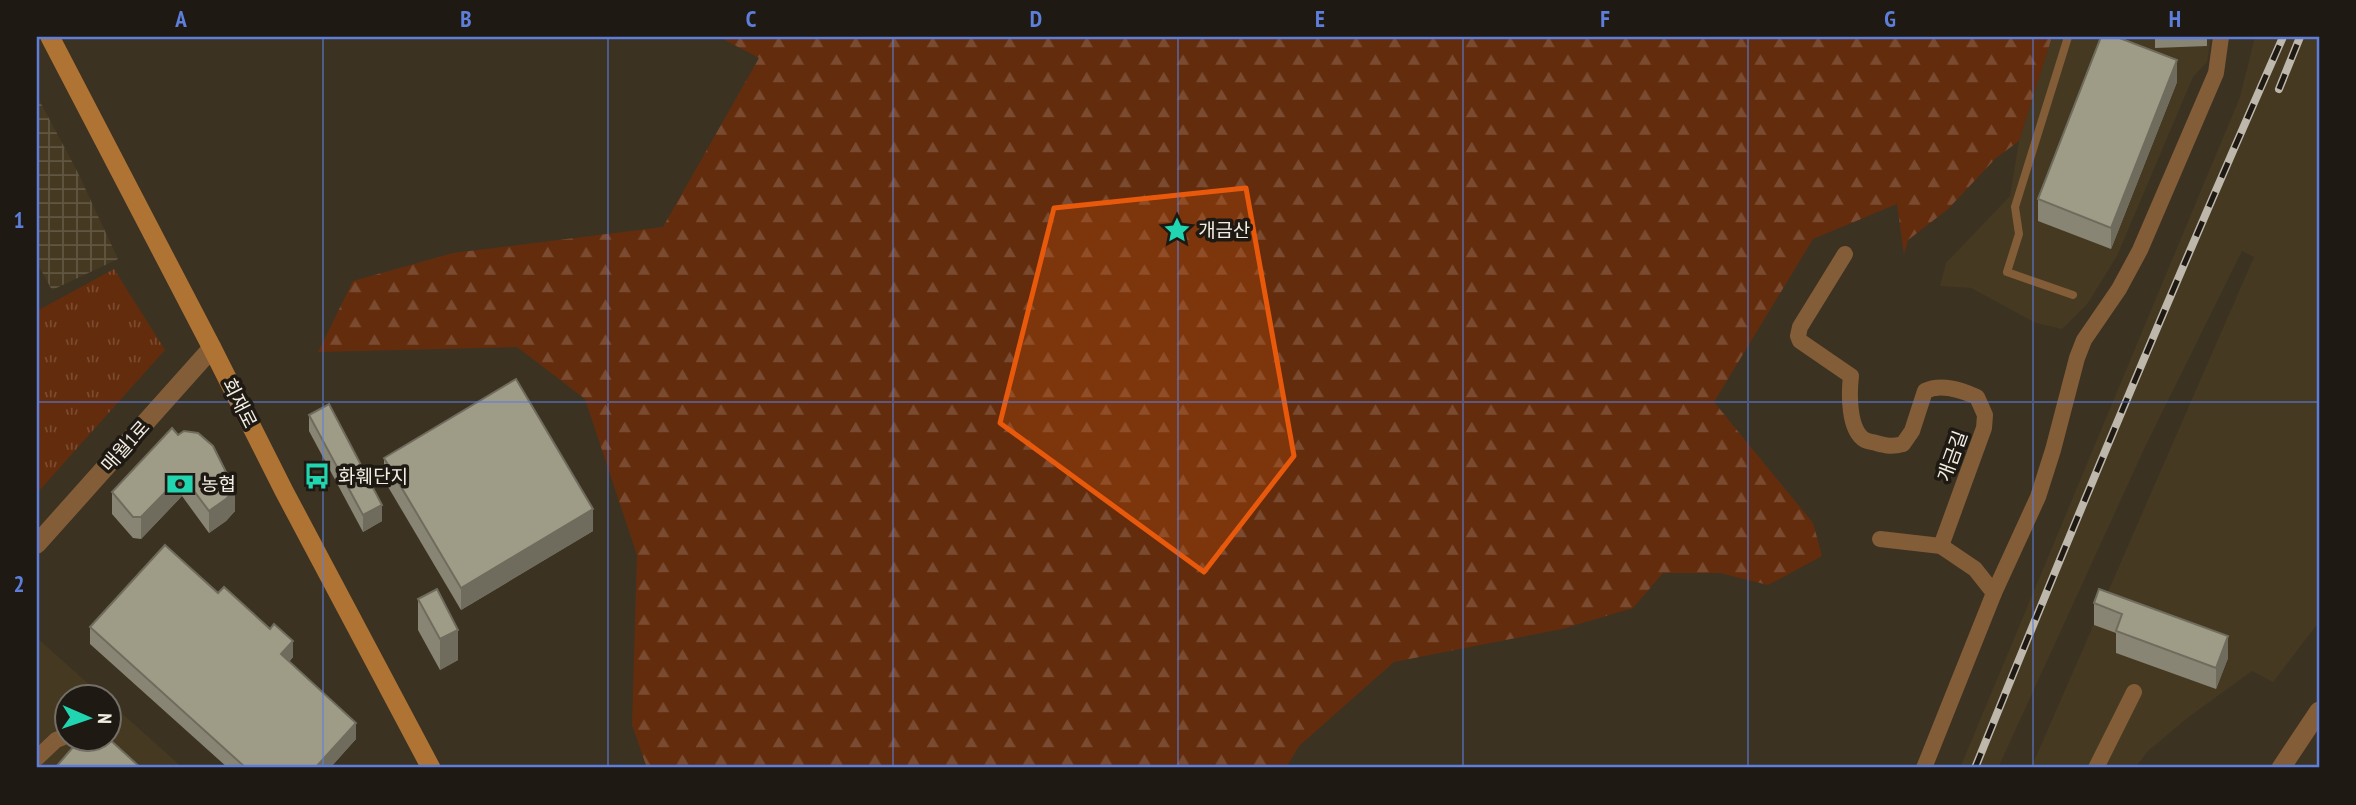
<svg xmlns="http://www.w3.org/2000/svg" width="2356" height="805" font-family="'PT Sans Narrow','Noto Sans KR',sans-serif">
	<defs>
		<pattern id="industrial-grid" width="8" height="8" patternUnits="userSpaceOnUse" patternTransform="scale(1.75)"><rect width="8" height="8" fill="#453922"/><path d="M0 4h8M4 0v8" fill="none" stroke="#605642"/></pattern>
		<pattern id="grass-tufts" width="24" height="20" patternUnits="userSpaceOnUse" patternTransform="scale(1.75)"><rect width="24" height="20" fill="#632c0d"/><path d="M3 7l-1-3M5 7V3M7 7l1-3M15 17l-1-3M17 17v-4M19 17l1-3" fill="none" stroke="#7a4b30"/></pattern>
		<pattern id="forest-firs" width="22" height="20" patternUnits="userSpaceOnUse" patternTransform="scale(1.75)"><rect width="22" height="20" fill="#632c0d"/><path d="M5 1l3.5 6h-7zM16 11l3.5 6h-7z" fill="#7a4b30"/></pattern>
	</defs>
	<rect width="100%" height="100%" fill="#3b3222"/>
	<g fill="#453922">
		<polygon points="2052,37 2211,37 2207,62 2193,77 2117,256 2088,303 2062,329 2036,323 1971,288 1940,286 1946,263 2010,196 2019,141"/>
		<polygon points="2255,37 2319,37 2319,622 2273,682 2252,671 2190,716 2148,751 2135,768 2031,768 2254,257 2242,251 2145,447 1998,768 1960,768 2240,97"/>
		<polygon points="37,638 102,696 66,696 66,738 108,738 109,702 183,768 37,768"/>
	</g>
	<polygon fill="url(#industrial-grid)" points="37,96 77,171 118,259 52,290 37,263"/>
	<polygon fill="url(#grass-tufts)" points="114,269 165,350 37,493 37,311"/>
	<polygon fill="url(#forest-firs)" points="719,37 2052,37 2019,141 1996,158 1948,209 1908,240 1904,255 1897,204 1813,239 1714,402 1813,523 1822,556 1768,585 1720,573 1663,573 1633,608 1562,629 1394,662 1299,746 1286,768 647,768 632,725 637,555 585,399 517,347 318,352 353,281 453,253 663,227 759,58"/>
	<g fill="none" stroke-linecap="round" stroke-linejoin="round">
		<polyline stroke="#835d38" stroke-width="8" points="2068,37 2015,207 2019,234 2007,272 2073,295"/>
		<g stroke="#835d38" stroke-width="16">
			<path d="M1845,254l-45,73 -2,9 2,5 51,35c-2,17 -3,54 14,64 4,2 8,2 11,3 11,3 16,4 27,1l9,-13 13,-40c16,-8 36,-1 52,6l8,18 -1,13 -43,118 34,23 19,24"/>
			<polyline points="1880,539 1941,546"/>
			<polyline points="37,758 56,740 66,736"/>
			<polyline points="1924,768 1994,593 2038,497 2053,450 2077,358 2084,340 2119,289 2140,250 2216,73 2221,37"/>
			<polyline points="2096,768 2134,692"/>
		</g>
		<g stroke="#835d38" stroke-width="19">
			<polyline points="37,544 212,348"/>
			<polyline points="2281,768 2319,711"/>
		</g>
		<polyline stroke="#af7334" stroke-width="19" points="50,37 212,348 284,491 431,768"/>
		<g stroke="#beb7ab" stroke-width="8">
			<g id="rail">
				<polyline points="2279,89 2300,37"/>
				<path d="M1975,768c99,-245 201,-489 308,-731"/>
			</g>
		</g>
		<use href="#rail" stroke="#1e1a13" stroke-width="5" stroke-dasharray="16" stroke-linecap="butt"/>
	</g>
	<g fill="#888574">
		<polygon points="2155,37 2207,37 2207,46 2155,48"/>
		<polygon points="2177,82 2111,249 2038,221 2038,199"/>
		<polygon points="309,415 382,521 363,532 309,431"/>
		<polygon points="178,435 235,511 226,521 209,533 182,496 141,539 133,538 112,514 112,492"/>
		<polygon points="384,458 593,531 461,610 384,480"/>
		<polygon points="2099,589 2228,658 2216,689 2116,653 2116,633 2094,625 2094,603"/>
		<polygon points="218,593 293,657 289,662 356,739 330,768 228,768 90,644 90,627"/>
		<polygon points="418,599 458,660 440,670 418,630"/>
	</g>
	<g fill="#6f6c5e">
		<polygon points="2177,60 2177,82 2111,249 2111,228"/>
		<polygon points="182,475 182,496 141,539 141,517"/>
		<polygon points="235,490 235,511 226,521 209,533 209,511"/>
		<polygon points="382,505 382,521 363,532 363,515"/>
		<polygon points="593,509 593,531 461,610 461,588"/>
		<polygon points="458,630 458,660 440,670 440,639"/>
		<polygon points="2228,636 2228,658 2216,689 2216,668"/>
		<polygon points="293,641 293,657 281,671 281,654"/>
		<polygon points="356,723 356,739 330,768 315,768"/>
	</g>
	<g fill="#9e9b87" stroke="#6f6c5e" stroke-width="2">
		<polygon points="2101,37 2117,37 2177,60 2111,228 2038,199"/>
		<polygon points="516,379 593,509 461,588 384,458"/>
		<polygon points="329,404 382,505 363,515 309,415"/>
		<polygon points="172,428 178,435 184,431 198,433 213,446 235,490 226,499 209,511 182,475 141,517 133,517 112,492"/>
		<polygon points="165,545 218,593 224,587 270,629 274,624 293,641 281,654 356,723 315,768 246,768 90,627"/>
		<polygon points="437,589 458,630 440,639 418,599"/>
		<polygon points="2099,589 2228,636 2216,668 2116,631 2122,614 2094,603"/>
		<polygon points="81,738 108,738 141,768 55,768"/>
	</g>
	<path fill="#e8590c" fill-opacity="0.2" stroke="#e8590c" stroke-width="5" stroke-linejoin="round" d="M1246,188l48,268 -90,116 -204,-149 54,-215z"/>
	<path fill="none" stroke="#5d7edb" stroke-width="2" stroke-opacity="0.55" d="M323,37v731M608,37v731M893,37v731M1178,37v731M1463,37v731M1748,37v731M2033,37v731M37,402h2282"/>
	<defs>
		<g id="sight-bare" transform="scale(2.1)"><path d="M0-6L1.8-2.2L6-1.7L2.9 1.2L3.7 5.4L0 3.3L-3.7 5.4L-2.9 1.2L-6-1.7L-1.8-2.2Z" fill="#20d5b0" stroke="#1e1a13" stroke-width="2.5" paint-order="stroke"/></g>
		<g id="bus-bare" transform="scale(2.1)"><path d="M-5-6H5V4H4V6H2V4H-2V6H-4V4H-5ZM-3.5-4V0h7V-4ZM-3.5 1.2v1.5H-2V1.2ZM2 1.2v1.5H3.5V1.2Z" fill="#20d5b0" stroke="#1e1a13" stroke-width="2.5" paint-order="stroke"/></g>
		<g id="bank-bare" transform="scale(2.1)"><path d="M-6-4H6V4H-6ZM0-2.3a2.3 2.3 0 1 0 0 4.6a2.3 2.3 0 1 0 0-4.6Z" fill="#20d5b0" stroke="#1e1a13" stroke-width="2.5" paint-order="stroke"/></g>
	</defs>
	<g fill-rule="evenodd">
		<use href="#sight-bare" x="1177" y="230"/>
		<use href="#bus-bare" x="317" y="476"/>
		<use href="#bank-bare" x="180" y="484"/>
	</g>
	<g text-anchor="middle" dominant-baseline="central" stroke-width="7" stroke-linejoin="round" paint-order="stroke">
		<g font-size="19" fill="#f3ede3" stroke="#1e1a13" text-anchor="start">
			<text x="1198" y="230">개금산</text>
			<text x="338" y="476">화훼단지</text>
			<text x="201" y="484">농협</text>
		</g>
		<g font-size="19" fill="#f3ede3" stroke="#1e1a13">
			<text transform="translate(240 403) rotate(63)">회재로</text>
			<text transform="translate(125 446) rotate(-48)">매월1로</text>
			<text transform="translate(1952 456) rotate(-70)">개금길</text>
		</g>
	</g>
	<rect width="2356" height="805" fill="none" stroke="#1e1a13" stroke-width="77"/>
	<g transform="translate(88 718) rotate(92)"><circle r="33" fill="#1e1a13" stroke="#736e66" stroke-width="2"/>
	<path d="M0-5L12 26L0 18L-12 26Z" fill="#20d5b0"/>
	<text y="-10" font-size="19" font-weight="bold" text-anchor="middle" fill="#f3ede3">N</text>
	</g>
	<rect x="38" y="38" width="2280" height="728" fill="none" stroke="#5d7edb" stroke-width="2.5"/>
	<g font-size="23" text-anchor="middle" font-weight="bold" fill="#5d7edb">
		<text x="181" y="27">A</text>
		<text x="466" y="27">B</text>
		<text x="751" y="27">C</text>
		<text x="1036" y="27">D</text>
		<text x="1320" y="27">E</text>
		<text x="1605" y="27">F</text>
		<text x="1890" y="27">G</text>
		<text x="2175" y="27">H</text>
		<text x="19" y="228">1</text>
		<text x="19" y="592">2</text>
	</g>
</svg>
